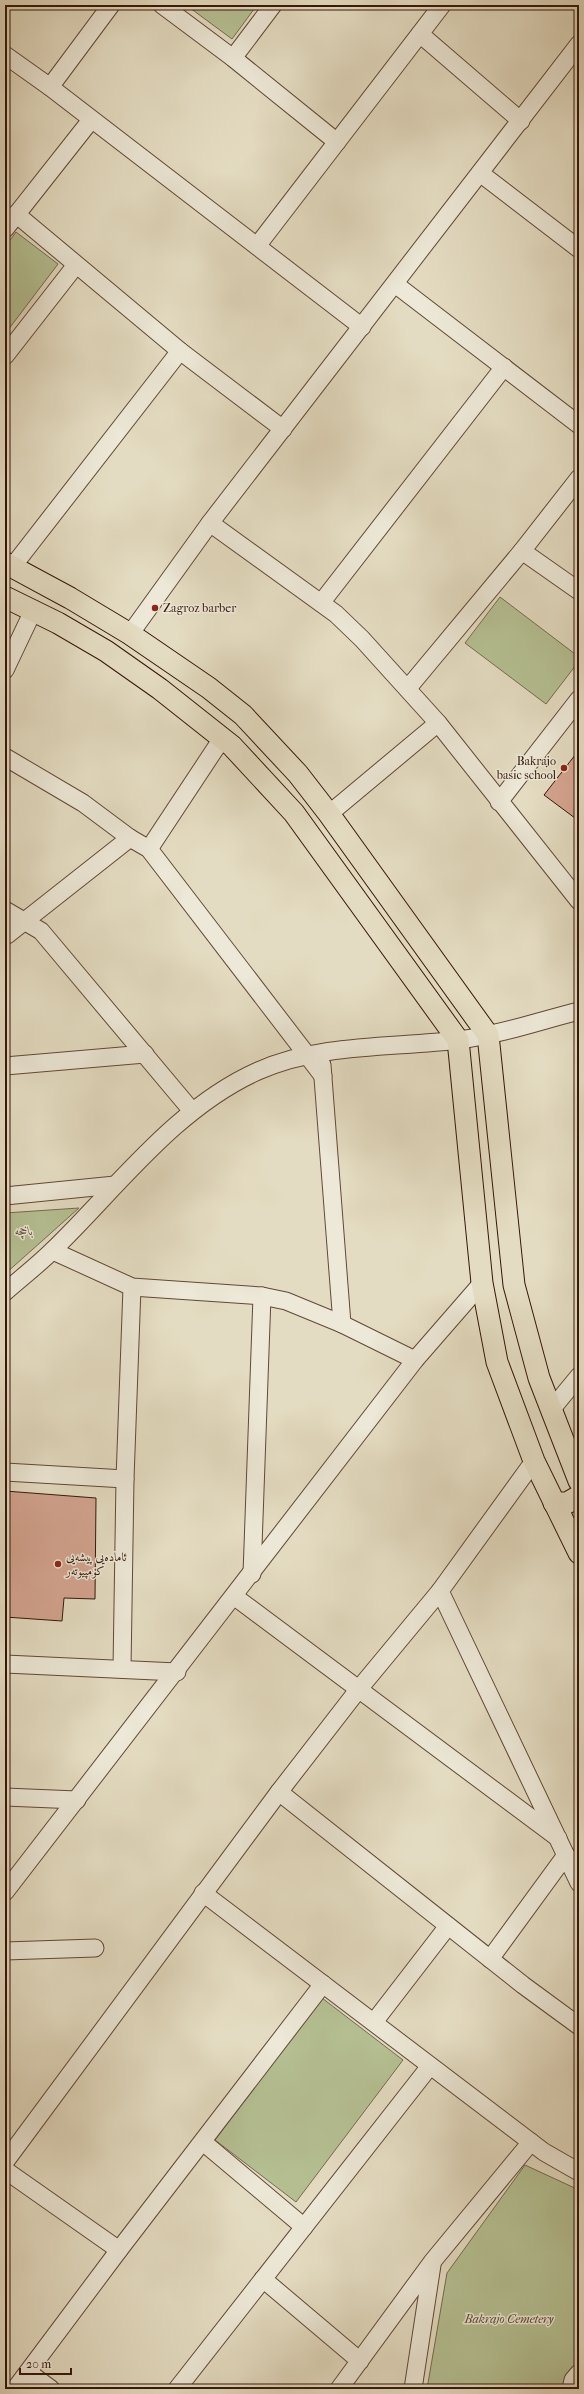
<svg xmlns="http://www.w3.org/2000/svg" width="584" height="2394" font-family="'IM FELL French Canon',Amiri,serif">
	<rect width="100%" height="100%" fill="#e4dcc2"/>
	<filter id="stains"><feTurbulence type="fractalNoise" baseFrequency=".005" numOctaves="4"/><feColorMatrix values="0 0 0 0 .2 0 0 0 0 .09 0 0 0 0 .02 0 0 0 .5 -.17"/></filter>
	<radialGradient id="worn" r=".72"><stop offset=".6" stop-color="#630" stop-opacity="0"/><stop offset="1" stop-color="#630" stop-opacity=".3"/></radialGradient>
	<g fill="#b5c093" stroke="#756b4e">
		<polygon points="186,5 257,5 232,39"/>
		<polygon points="16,232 58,264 5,334 5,247"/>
		<polygon points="500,597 579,657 579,661 546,704 465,643"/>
		<polygon points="79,1208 5,1274 5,1213"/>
		<polygon points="322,1998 403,2060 296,2202 215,2140"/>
		<polygon points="525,2165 579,2190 579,2389 427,2389 447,2273"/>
	</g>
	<g fill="#d4a490" stroke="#351609">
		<polygon points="579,750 579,821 544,795"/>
		<polygon points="5,1491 96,1498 95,1599 64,1598 62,1621 5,1617"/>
	</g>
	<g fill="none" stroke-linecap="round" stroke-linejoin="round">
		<g stroke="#614837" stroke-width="19">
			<g id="minor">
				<polyline points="162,5 233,58 337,142"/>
				<polyline points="420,34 521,121"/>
				<polyline points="5,55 50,87 362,327"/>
				<polyline points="233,58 273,5"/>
				<polyline points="50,87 111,5"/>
				<polyline points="480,173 579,249"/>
				<polyline points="16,214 180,351 283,429"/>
				<polyline points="5,229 91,120"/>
				<polyline points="257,246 442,5"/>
				<polyline points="395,284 579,425"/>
				<polyline points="5,356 76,265"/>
				<polyline points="210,523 336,614 362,639 438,723 579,901"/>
				<polyline points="522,551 579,591"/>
				<polyline points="13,566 180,351"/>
				<polyline points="321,603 504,367"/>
				<polyline points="130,634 210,523 579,44"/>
				<polyline points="5,670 33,611"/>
				<polyline points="408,688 522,551 579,478"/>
				<polyline points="5,757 83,803 130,838 149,849 323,1076"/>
				<polyline points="499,802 579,699"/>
				<polyline points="329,814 438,723"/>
				<polyline points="149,849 223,737"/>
				<polyline points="5,910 41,931 192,1111"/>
				<polyline points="7,935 130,838"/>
				<polyline points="322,1065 342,1324"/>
				<polyline points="5,1066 145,1054"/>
				<polyline points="5,1196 115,1185"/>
				<polyline points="53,1251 132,1287 262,1296 286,1301 342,1324 415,1360"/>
				<path d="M5,1292c16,-14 33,-27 48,-42 64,-62 122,-142 205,-179 63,-28 134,-23 201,-31 40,-5 80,-19 120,-29"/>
				<polyline points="551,1410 579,1376"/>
				<polyline points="5,1472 125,1479"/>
				<polyline points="252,1574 262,1296"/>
				<polyline points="440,1591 579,1883"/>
				<polyline points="235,1597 558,1838"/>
				<polyline points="5,1664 177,1672"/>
				<polyline points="122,1669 125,1479 132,1287"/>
				<polyline points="279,1792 523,1985 579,2026"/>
				<polyline points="5,1797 77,1800"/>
				<polyline points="5,1892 415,1360 482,1283"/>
				<polyline points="203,1893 544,2152 579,2172"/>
				<polyline points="5,1951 95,1948"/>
				<polyline points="490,1959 566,1855"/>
				<polyline points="374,2022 448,1926"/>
				<polyline points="203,2142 304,2227"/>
				<polyline points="5,2162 279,1792 358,1690 440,1591 534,1461"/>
				<polyline points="5,2170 119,2250"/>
				<polyline points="263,2279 360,2361"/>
				<polyline points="28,2372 51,2389"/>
				<polyline points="15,2389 119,2250 323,1984"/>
				<polyline points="177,2389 430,2066"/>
				<polyline points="339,2389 432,2262 531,2142"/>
				<polyline points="413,2389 432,2265"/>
				<polyline points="571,2389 573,2380 579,2373"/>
			</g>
		</g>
		<g stroke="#351609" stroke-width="23">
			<g id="major">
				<polyline points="5,563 70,598 130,634 209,688 243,715 298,774 329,814 488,1035 514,1285 539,1378 579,1481"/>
				<polyline points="5,597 58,623 106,651 160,689 232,746 294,813 458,1040 482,1283 497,1362 534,1461 579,1553"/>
				<polyline points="554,1503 567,1503 579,1496"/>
			</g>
		</g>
		<use href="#minor" stroke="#ede8d7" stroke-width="17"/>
		<use href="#major" stroke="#e4dcc2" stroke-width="21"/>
	</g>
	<g fill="#8f2418" stroke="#ede8d7" stroke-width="1.5">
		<circle cx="155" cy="608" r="4"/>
		<circle cx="564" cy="768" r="4"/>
		<circle cx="58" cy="1564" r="4"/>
	</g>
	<g text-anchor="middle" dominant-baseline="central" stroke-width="3" stroke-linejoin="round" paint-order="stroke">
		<g font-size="12" fill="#351609" stroke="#ede8d7" text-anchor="start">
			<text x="163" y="608">Zagroz barber</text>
			<text x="556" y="761" text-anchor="end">Bakrajo<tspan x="556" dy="14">basic school</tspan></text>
			<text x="66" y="1557">ئامادەیی پیشەیی<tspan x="66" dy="14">کۆمپیوتەر</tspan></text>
		</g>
		<g font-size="12" font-style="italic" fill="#5b4932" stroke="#ede8d7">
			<text x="24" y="1231">باخچە</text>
			<text x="509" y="2319">Bakrajo Cemetery</text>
		</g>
	</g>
	<rect width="584" height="2394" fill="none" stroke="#e4dcc2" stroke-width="20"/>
	<rect x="6" y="6" width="572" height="2382" fill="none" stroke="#351609" stroke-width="2"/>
	<rect x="10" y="10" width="564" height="2374" fill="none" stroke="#351609"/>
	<path d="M20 2368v6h51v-6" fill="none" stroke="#351609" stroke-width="2"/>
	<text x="26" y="2368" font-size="12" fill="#351609" stroke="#ede8d7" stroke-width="3" paint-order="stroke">20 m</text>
	<rect width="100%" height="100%" filter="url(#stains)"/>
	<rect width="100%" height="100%" fill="url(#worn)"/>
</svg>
